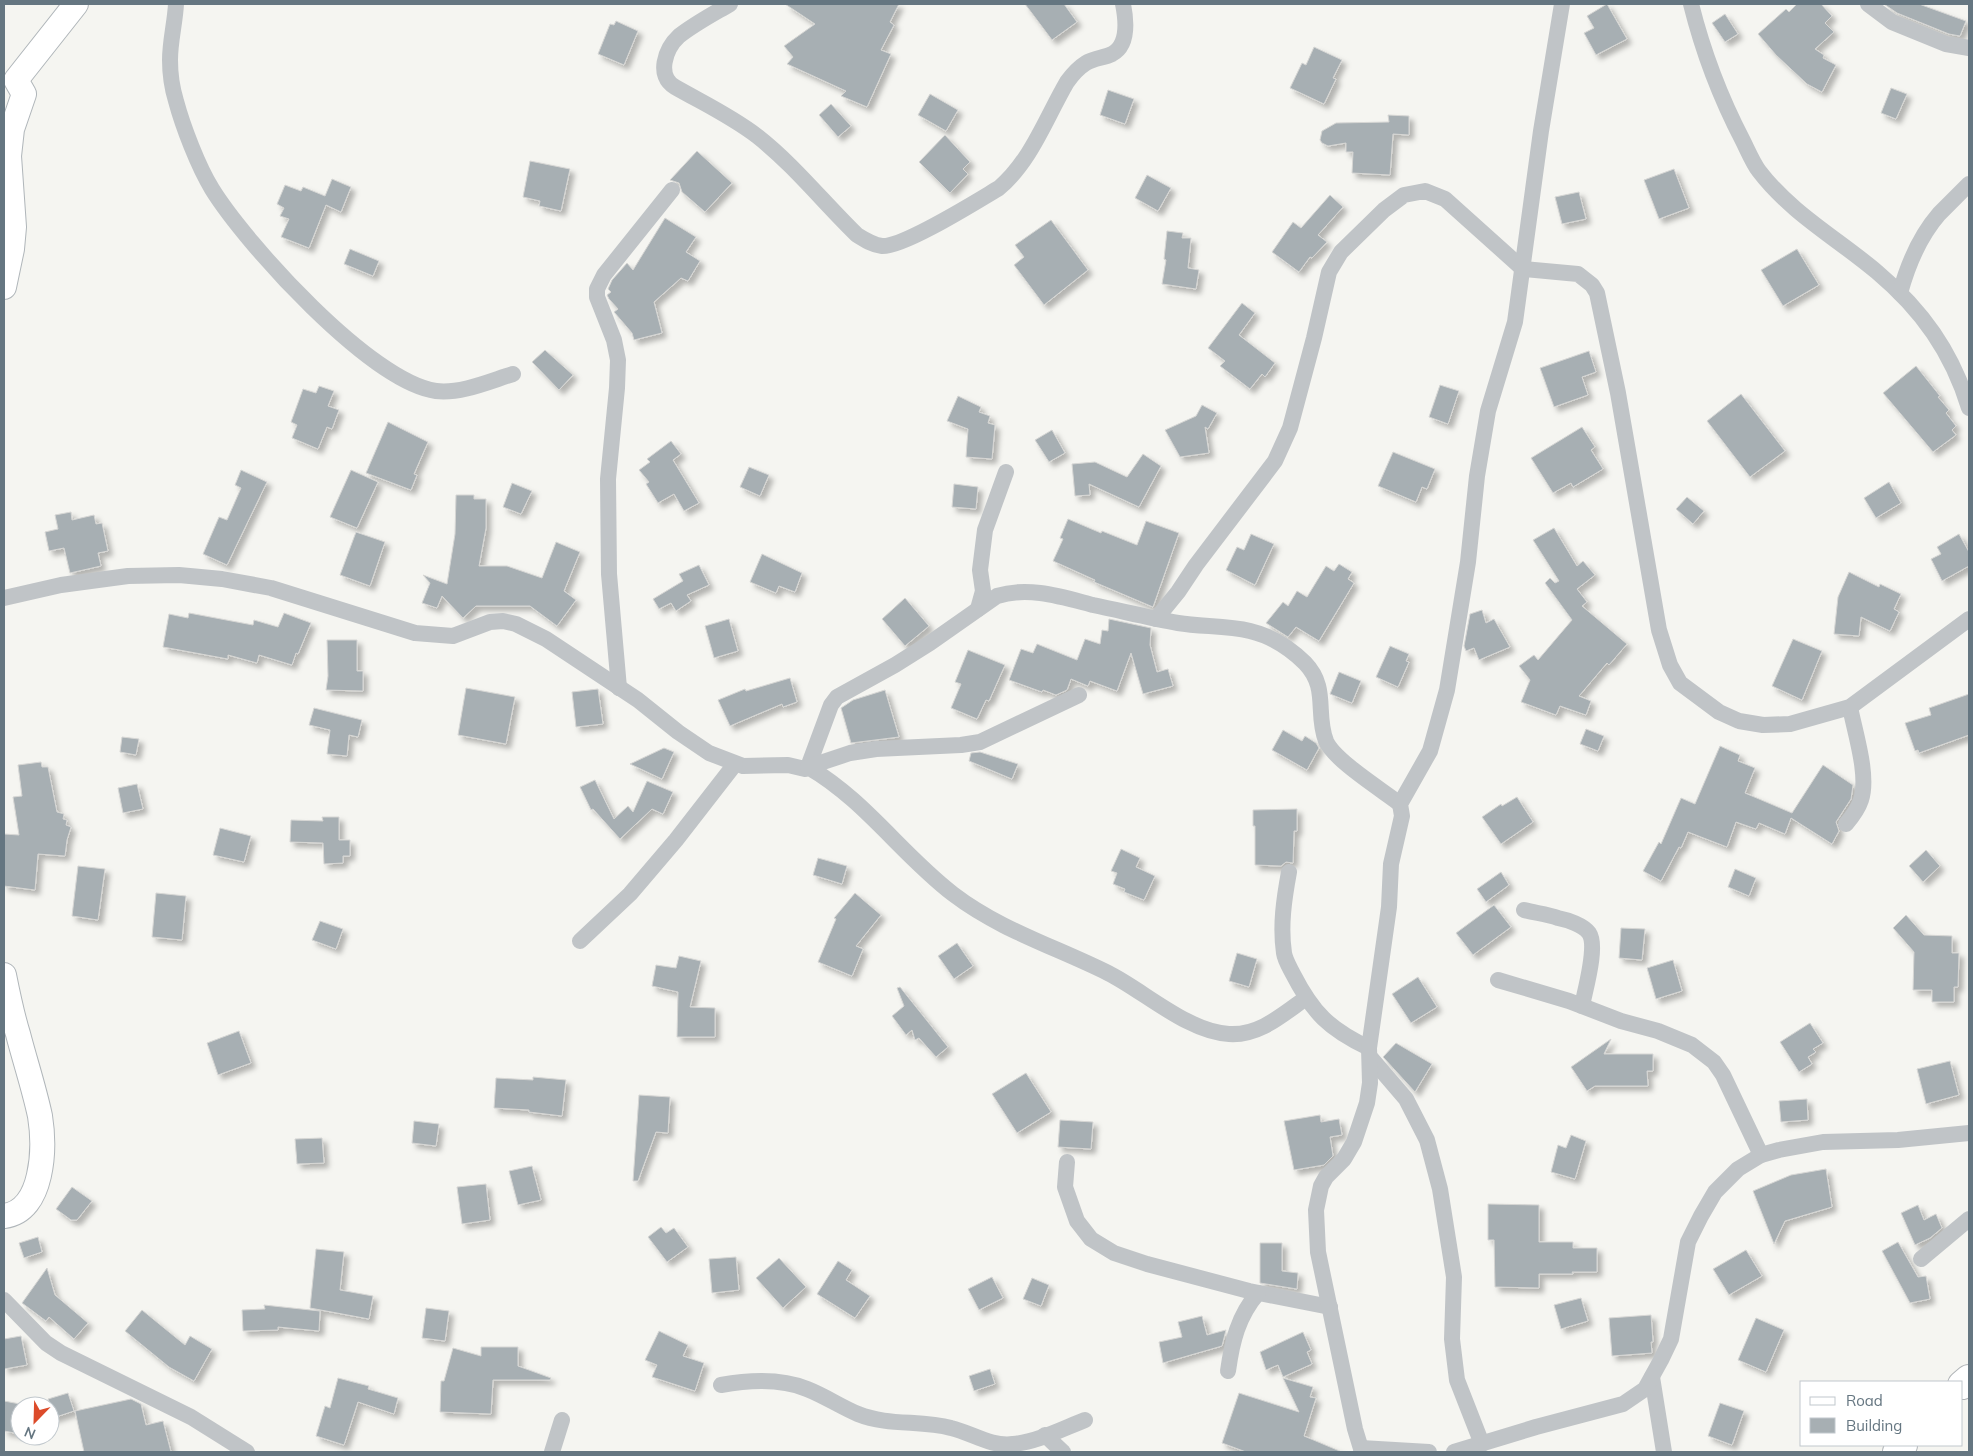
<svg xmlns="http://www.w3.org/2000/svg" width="1973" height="1456" font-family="Mulish,sans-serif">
	<defs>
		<filter id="shadow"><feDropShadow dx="4.5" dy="4.5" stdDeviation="2.5" flood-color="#0004"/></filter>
	</defs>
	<rect width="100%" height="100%" fill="#f5f5f1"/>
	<g fill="#a7afb3" stroke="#d6d6d4" filter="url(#shadow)">
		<polygon points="785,4 899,4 890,22 894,25 881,50 891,54 867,107 841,96 846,91 787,64 793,57 784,46 815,24"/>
		<polygon points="1025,4 1064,4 1077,22 1052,40"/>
		<polygon points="1607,4 1627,39 1596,55 1584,33 1594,28 1587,16"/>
		<polygon points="1797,4 1821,4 1832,16 1825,23 1834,32 1815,49 1824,55 1823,58 1836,65 1822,92 1807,84 1776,55 1758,34 1786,9 1789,12"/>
		<polygon points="1884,4 1919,4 1966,21 1960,36 1949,34 1897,13"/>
		<polygon points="1725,14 1738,34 1725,42 1712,23"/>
		<polygon points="616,21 638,31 624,65 598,54 610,24 614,25"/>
		<polygon points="1314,47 1342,60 1333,78 1336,79 1324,104 1290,88 1302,63 1306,65"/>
		<polygon points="1891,88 1907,94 1896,119 1881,113"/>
		<polygon points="1108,90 1134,99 1125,124 1100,115"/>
		<polygon points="930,94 958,110 946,131 918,115"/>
		<polygon points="831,104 851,126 838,137 819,115"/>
		<polygon points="1388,115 1409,116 1409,135 1393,134 1390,175 1352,173 1353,152 1346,152 1346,143 1328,146 1322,143 1320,140 1322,131 1336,123 1389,122"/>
		<polygon points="945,135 970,162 963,169 968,174 950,193 919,162"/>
		<polygon points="697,151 732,183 705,212 682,192 679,183 670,180"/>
		<polygon points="530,161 570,169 561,211 539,206 540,201 523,197"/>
		<polygon points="1674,169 1689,208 1659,219 1644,180"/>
		<polygon points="1147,175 1171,188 1158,211 1135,198"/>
		<polygon points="332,179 351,187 341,212 326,205 309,248 281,237 289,219 280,216 284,208 277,204 285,185 301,191 303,187 325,196"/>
		<polygon points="1579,192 1586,219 1562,224 1555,197"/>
		<polygon points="1330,195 1343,207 1318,235 1327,242 1312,258 1310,257 1299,272 1272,252 1293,222 1301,228"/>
		<polygon points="665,218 696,237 686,252 700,261 688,281 681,278 654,302 662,333 634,340 632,333 614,312 618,309 609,299 607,295 611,292 608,289 612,280 627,263 633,270"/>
		<polygon points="1051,220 1088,270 1044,305 1014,265 1024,257 1015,245"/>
		<polygon points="1167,231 1183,233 1182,238 1191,238 1188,268 1199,270 1196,289 1162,284 1166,260 1164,259"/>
		<polygon points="350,249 379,261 373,276 344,264"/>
		<polygon points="1797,249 1819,285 1783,306 1761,270"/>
		<polygon points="1242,303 1255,313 1239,335 1275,363 1265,377 1262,374 1250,389 1220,366 1225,361 1208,348"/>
		<polygon points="545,350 573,375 559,390 532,362"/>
		<polygon points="1589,351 1596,372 1582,377 1588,395 1554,407 1540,368"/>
		<polygon points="1916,366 1940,396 1938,397 1949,410 1946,413 1956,426 1952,430 1956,435 1933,452 1883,393"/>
		<polygon points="1440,385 1459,391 1448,424 1429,417"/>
		<polygon points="319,386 334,391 328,406 339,410 332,429 327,427 318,449 292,438 297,425 291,422 303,389 316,393"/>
		<polygon points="1741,394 1785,451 1750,477 1707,421"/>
		<polygon points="958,396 981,407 979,412 990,416 988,423 995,425 992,459 966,457 968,429 947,421"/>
		<polygon points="1202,405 1217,413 1208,429 1205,427 1209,453 1180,457 1165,430 1196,416"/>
		<polygon points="388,422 428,442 414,474 417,475 411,490 366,473"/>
		<polygon points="1582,427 1595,447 1591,450 1603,469 1573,487 1571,483 1553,493 1531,458"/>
		<polygon points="1052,430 1065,453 1049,462 1035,440"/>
		<polygon points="671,441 681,454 673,460 699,503 684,511 674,494 658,503 646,484 649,482 639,470 650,462 647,459"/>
		<polygon points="1393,452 1435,469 1427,489 1422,487 1416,502 1378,486"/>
		<polygon points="1143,454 1161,466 1139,507 1089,484 1090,495 1075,496 1072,464 1095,462 1127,477"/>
		<polygon points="749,467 769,475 760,496 740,487"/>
		<polygon points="241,470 267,482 227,565 203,554 219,517 227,520 241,488 235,485"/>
		<polygon points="351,470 378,482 357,528 330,517"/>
		<polygon points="1889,482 1901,503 1876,518 1864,498"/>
		<polygon points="512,483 532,491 521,514 503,507"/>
		<polygon points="954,484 978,487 976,509 952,507"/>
		<polygon points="456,495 474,495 474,499 486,499 486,528 479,566 507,566 542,578 556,542 580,552 564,591 576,600 557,626 530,606 476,606 463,618 442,596 437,608 422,603 430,583 423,575 447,584 455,534"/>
		<polygon points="1687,497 1704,511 1693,524 1676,509"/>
		<polygon points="71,512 72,520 94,515 96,524 102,523 108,551 98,553 101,566 70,573 64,548 49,551 45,532 58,529 55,515"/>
		<polygon points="1068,519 1101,533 1102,531 1137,545 1146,521 1179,533 1153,607 1094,582 1095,580 1053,561 1063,539 1060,538"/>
		<polygon points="1554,528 1577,566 1583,561 1595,575 1577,589 1587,602 1582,606 1627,644 1609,665 1607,663 1579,696 1591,701 1586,715 1560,706 1556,715 1521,702 1530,680 1519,666 1534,655 1538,660 1572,620 1545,583 1550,578 1555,583 1559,581 1533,540"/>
		<polygon points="356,532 385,542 370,586 340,575"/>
		<polygon points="1251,534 1274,544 1255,585 1226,570 1237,547 1244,550"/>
		<polygon points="1959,534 1969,552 1969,566 1942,581 1931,559 1941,554 1937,547"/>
		<polygon points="762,554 802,573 795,592 779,586 776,593 750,582"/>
		<polygon points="1339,564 1352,572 1348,579 1354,583 1319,641 1296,627 1288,637 1266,623 1283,602 1288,606 1297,591 1307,597 1326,566 1334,571"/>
		<polygon points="699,565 709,585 687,595 691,601 676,611 671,603 659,609 653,599 683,581 679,574"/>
		<polygon points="1849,572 1879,587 1880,584 1901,594 1894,609 1899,612 1890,631 1861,617 1859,636 1834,634 1838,597"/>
		<polygon points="905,598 929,626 905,646 882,619"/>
		<polygon points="1482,610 1486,623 1494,619 1510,647 1479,660 1474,648 1466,651 1464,646 1470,614"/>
		<polygon points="189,613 253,625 254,620 278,627 284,613 311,623 298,654 296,653 292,665 259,655 257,663 228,655 228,659 163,647 169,614 188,618"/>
		<polygon points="729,619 738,651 714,658 705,626"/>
		<polygon points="1109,619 1151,628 1150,645 1157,672 1168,669 1173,686 1143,694 1131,653 1117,691 1090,681 1088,686 1071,679 1067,690 1056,695 1043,690 1042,692 1009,680 1021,649 1033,653 1037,644 1077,660 1085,639 1100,644 1102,630 1108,631"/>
		<polygon points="1793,639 1822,651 1802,700 1772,686"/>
		<polygon points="327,640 357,640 357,671 363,671 363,691 326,690 328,676"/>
		<polygon points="1390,646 1409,654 1406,661 1409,662 1398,687 1376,677"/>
		<polygon points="968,650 1005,665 989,701 986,700 977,719 951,708 961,684 955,682"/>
		<polygon points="1339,672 1361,681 1352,703 1330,694"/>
		<polygon points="790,678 797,702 783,707 782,704 730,726 718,700 745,689 746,691"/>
		<polygon points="466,688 515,697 506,744 458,735"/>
		<polygon points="598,689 603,724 576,727 572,692"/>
		<polygon points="885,690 899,737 851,743 841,708 853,700"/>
		<polygon points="1969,694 1969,735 1919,753 1918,750 1915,751 1905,723 1931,715 1929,708"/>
		<polygon points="314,708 362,720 358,737 349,735 347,756 327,754 330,730 309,725"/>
		<polygon points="1586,729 1604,736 1598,751 1580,744"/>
		<polygon points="1283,730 1302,741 1305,736 1316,743 1319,748 1307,770 1272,750"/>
		<polygon points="122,737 139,739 136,755 120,752"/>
		<polygon points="1720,746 1740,755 1738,761 1755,768 1745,793 1792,813 1823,765 1853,785 1851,799 1836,822 1839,831 1832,844 1791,818 1785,834 1759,823 1756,829 1736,822 1727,847 1688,832 1681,848 1679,847 1661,881 1643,871 1659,842 1661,844 1681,798 1695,804"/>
		<polygon points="664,748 674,752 662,779 630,764"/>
		<polygon points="980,752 1018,764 1012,779 969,761 971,753"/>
		<polygon points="41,762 42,767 48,767 57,812 64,814 63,819 67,820 66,825 71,827 67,840 65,856 38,854 35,890 4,886 4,834 19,835 13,797 22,796 18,765"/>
		<polygon points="595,780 614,819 628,806 633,812 647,781 673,792 663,814 652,809 620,839 593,809 591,810 580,787"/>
		<polygon points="137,784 143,809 123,813 118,788"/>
		<polygon points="1517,797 1533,822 1501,844 1482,817 1501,804 1502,806"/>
		<polygon points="1297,809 1297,831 1294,831 1293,863 1286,862 1281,866 1255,865 1255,826 1253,826 1253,810"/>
		<polygon points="322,817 339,817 339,840 350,840 350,856 343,856 343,863 324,864 323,843 290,842 291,820 323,821"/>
		<polygon points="220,828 251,836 244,862 213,855"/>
		<polygon points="1121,849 1140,858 1136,867 1155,876 1144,900 1124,892 1125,889 1113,884 1117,873 1111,871"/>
		<polygon points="1926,850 1940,866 1923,882 1909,866"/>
		<polygon points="818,858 847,866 842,884 813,875"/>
		<polygon points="78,866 105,869 98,920 72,916"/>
		<polygon points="1735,869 1756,878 1749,896 1728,887"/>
		<polygon points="1501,872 1509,885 1486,902 1477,889"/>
		<polygon points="156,893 186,896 182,940 152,937"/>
		<polygon points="855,893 881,915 856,946 863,949 852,976 818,962 836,919 834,918"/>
		<polygon points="1494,905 1511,927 1473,955 1456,933"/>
		<polygon points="1906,915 1924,935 1952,936 1952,953 1959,953 1958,987 1954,987 1954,1002 1932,1002 1932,990 1913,990 1914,952 1893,928"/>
		<polygon points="320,921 343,929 336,949 312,940"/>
		<polygon points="1621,928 1645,929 1642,960 1619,958"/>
		<polygon points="957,943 973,966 954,979 938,956"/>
		<polygon points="1237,953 1257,959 1249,987 1229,981"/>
		<polygon points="679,956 701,961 690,1007 715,1008 715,1037 677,1037 678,992 652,986 656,965 676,968"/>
		<polygon points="1673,960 1682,991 1656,999 1647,968"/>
		<polygon points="1418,977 1437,1007 1411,1023 1392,994"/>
		<polygon points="900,987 948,1047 936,1057 919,1038 915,1040 912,1030 906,1035 892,1016 904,1006 897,988"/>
		<polygon points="1810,1023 1823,1043 1813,1049 1816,1052 1808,1057 1812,1064 1799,1072 1780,1042"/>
		<polygon points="239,1031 251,1063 218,1075 207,1043"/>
		<polygon points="1611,1039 1604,1054 1653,1054 1653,1071 1647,1071 1648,1086 1595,1086 1587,1091 1571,1067"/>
		<polygon points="1396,1043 1432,1064 1415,1092 1383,1057"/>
		<polygon points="1950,1061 1959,1095 1926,1104 1917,1069"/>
		<polygon points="1026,1073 1051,1112 1017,1133 992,1094"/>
		<polygon points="533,1077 566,1080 562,1116 529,1112 529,1110 494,1108 496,1078 533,1080"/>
		<polygon points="639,1095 670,1097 668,1133 656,1132 638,1181 633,1181"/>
		<polygon points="1807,1099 1808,1120 1781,1122 1779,1101"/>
		<polygon points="1320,1115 1321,1122 1339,1119 1342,1135 1330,1137 1333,1156 1324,1165 1294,1170 1284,1121"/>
		<polygon points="1060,1120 1093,1122 1091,1149 1058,1147"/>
		<polygon points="414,1121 439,1124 436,1146 412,1143"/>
		<polygon points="1571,1135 1586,1141 1575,1179 1551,1172 1558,1145 1566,1148"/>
		<polygon points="322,1138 324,1163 297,1164 295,1139"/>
		<polygon points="532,1166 541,1200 518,1205 509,1171"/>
		<polygon points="1826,1169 1832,1207 1785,1221 1774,1244 1753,1191 1791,1175"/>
		<polygon points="486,1184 490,1220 462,1224 457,1187"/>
		<polygon points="72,1187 92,1201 77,1220 71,1220 56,1209"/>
		<polygon points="1488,1204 1539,1205 1539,1242 1573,1242 1573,1248 1597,1248 1597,1272 1572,1272 1573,1274 1539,1274 1539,1288 1495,1287 1494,1240 1488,1240"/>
		<polygon points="1918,1205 1924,1220 1936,1214 1942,1228 1930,1238 1915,1245 1901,1213"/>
		<polygon points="661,1227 666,1233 674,1228 688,1247 667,1262 648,1237"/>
		<polygon points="38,1237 42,1252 24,1258 19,1243"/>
		<polygon points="1898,1242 1918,1277 1926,1276 1930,1299 1910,1303 1882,1251"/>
		<polygon points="1260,1243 1282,1243 1282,1271 1298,1273 1297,1289 1260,1283"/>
		<polygon points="316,1249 344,1252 340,1290 373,1296 369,1319 310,1308"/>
		<polygon points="1746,1250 1762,1276 1729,1295 1713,1269"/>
		<polygon points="736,1257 739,1290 712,1293 709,1259"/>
		<polygon points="779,1258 806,1287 783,1308 756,1278"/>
		<polygon points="838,1261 852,1270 846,1280 870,1296 855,1318 817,1294"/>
		<polygon points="47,1268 55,1295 88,1323 74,1339 49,1317 46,1321 22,1303"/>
		<polygon points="992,1277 1003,1298 979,1310 968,1289"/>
		<polygon points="1032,1278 1049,1285 1041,1306 1023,1299"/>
		<polygon points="1581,1298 1588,1321 1561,1329 1554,1305"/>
		<polygon points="264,1305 320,1311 319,1331 278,1327 278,1330 243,1331 242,1310 265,1309"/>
		<polygon points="426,1308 449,1311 445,1341 422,1338"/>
		<polygon points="142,1310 185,1345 190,1336 212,1349 194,1381 169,1367 125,1331"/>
		<polygon points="1651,1315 1653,1342 1651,1342 1652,1353 1612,1356 1609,1318"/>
		<polygon points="1202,1316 1207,1335 1226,1330 1222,1346 1163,1363 1159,1342 1182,1337 1178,1322"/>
		<polygon points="1756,1318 1784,1330 1766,1372 1738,1360"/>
		<polygon points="659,1331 688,1345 683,1356 704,1363 695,1391 652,1377 657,1365 645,1360"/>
		<polygon points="1303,1332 1311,1350 1307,1352 1312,1364 1283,1377 1278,1365 1266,1370 1260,1352"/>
		<polygon points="21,1336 27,1365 4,1369 4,1339"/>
		<polygon points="481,1347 518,1347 518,1366 551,1378 550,1380 493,1380 491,1414 440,1412 441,1381 444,1381 453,1348 481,1356"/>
		<polygon points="990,1369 995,1384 974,1391 969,1376"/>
		<polygon points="338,1378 369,1386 368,1389 398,1398 394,1414 358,1402 344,1445 316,1436 325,1406 330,1408"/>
		<polygon points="1283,1378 1313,1387 1310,1397 1316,1398 1304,1436 1342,1452 1246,1452 1222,1443 1239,1393 1299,1412"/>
		<polygon points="68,1393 74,1411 50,1419 50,1409 51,1410 48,1399"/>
		<polygon points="131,1399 141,1404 146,1425 163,1421 171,1452 84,1452 75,1411"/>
		<polygon points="4,1401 31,1406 20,1406 20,1434 4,1431"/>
		<polygon points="1720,1403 1744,1411 1732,1445 1708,1436"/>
	</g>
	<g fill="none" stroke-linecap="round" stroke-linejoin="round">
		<g stroke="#b0b6ba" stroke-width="26">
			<g id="secondary">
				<polyline points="4,287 12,249 14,227 9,156 12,129 24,94 16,80 76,4"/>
				<path d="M4,975c4,20 8,40 14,59 7,27 16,54 22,82 5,31 4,95 -36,100"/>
			</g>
		</g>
		<g stroke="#b1b5b8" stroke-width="30">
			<g id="highway">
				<polyline points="1962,1385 1969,1379"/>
				<polyline points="1897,1452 1903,1445"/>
			</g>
		</g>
		<g stroke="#c0c4c7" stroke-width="16">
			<path d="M176,4c-1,19 -6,37 -6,56 0,14 2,28 6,41 7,26 22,65 36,88 34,55 159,193 224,202 25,3 54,-10 77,-17"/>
			<path d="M730,4c-17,10 -36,20 -51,32 -14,13 -23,40 -4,51 28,16 56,29 82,49 37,29 66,66 100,99 8,5 16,10 25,11 22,1 95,-45 117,-58 32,-27 47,-70 68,-106 5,-7 11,-14 19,-19 8,-5 18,-5 26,-9 17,-9 14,-35 11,-50"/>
			<path d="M1691,4c12,48 29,93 52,137 5,10 10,22 16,30 32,42 79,68 118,101 45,38 75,80 92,136"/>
			<polyline points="1868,4 1892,22 1946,44 1969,48"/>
			<path d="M1900,293c8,-29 19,-56 39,-79 10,-10 20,-20 30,-30"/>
			<path d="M4,598l57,-13 67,-9 51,-1 43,4 49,9 144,45 38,3 37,-14 13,-1 13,3 30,15 92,61 40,32 31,21 34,13 45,-1 17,4 3,-2c56,32 94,88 145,127 47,36 103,53 155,79 36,18 80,59 121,61 30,2 53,-19 77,-36"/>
			<polyline points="978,609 983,591 980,570 985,530 1006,472"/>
			<polyline points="1156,619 1178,592 1196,565 1275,461 1290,428 1314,338 1329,272 1341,252 1384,210 1404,195 1425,191 1445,199 1523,269 1578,274 1592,285 1597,293 1618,393 1659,630 1670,665 1680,683 1719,712 1739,721 1763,725 1790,724 1850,707 1969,619"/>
			<polyline points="619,688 609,574 608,479 617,388 618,360 614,340 597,297 597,289 604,275 672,190"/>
			<path d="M808,767l23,-62 6,-8 58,-32 35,-22 67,-47c32,-10 65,1 96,9 29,6 57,13 85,18 24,4 49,2 72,8 21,5 40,17 55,32 24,25 10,50 21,78 8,19 56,49 74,63"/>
			<polyline points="808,767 850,753 876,749 961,745 980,742 1079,695"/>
			<path d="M1846,824c6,-7 12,-15 15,-24 8,-25 -6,-67 -11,-93"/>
			<path d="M1289,872c-5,27 -9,54 -5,81 1,7 6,15 9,21 20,39 36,55 76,74"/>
			<path d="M1524,910c11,3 23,4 34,8 10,2 25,7 31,15 9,13 -4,57 -7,73"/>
			<polyline points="580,941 630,894 676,840 735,764"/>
			<polyline points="1498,980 1569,1001 1621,1021 1658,1031 1692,1045 1714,1062 1723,1075 1761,1155"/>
			<polyline points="1370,1057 1406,1099 1427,1140 1440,1189 1454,1277 1452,1339 1457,1380 1482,1444"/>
			<polyline points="1067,1162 1065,1187 1077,1221 1091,1239 1114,1253 1147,1264 1249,1291 1330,1307"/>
			<polyline points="1921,1259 1969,1219"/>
			<polyline points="4,1300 46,1343 61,1353 191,1417 247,1452"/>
			<path d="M1228,1371c4,-29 10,-55 30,-78"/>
			<polyline points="1652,1377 1664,1452"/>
			<path d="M721,1385c28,-5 59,-7 86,4 18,7 34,18 51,25 30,12 63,6 93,14 21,5 40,19 62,16 24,-2 49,-15 72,-24"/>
			<polyline points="1045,1435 1063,1452"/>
			<polyline points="1361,1448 1429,1452"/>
			<polyline points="552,1452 562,1420"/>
			<polyline points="1362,1452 1355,1429 1318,1252 1316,1210 1321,1186 1326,1177 1344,1159 1354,1142 1367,1103 1370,1083 1369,1048 1389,907 1391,864 1402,816 1400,804 1430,751 1447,690 1468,562 1477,476 1488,411 1515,322 1541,131 1562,4"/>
			<polyline points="1454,1452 1536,1427 1623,1404 1645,1389 1661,1360 1671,1339 1688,1242 1701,1216 1715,1192 1738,1169 1761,1155 1779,1150 1823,1142 1898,1140 1969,1133"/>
		</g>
		<use href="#secondary" stroke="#fff" stroke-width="24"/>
		<use href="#highway" stroke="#fff" stroke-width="28"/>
	</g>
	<rect width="1973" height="1456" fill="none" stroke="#657681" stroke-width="10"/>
	<rect x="1800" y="1381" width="162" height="65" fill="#ffffff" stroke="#c1c8cd"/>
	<rect x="1810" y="1397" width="25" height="8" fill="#ffffff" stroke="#c1c8cd"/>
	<text x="1846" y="1406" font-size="15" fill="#657681">Road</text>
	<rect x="1810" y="1418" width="25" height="15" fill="#a7afb3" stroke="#c1c8cd"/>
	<text x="1846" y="1431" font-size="15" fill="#657681">Building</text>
	<g transform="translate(35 1421) rotate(203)"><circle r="24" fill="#ffffff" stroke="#c1c8cd"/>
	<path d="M0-4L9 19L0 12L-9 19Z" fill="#dc4b2a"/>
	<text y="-8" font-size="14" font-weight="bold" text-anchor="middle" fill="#657681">N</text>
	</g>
</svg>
